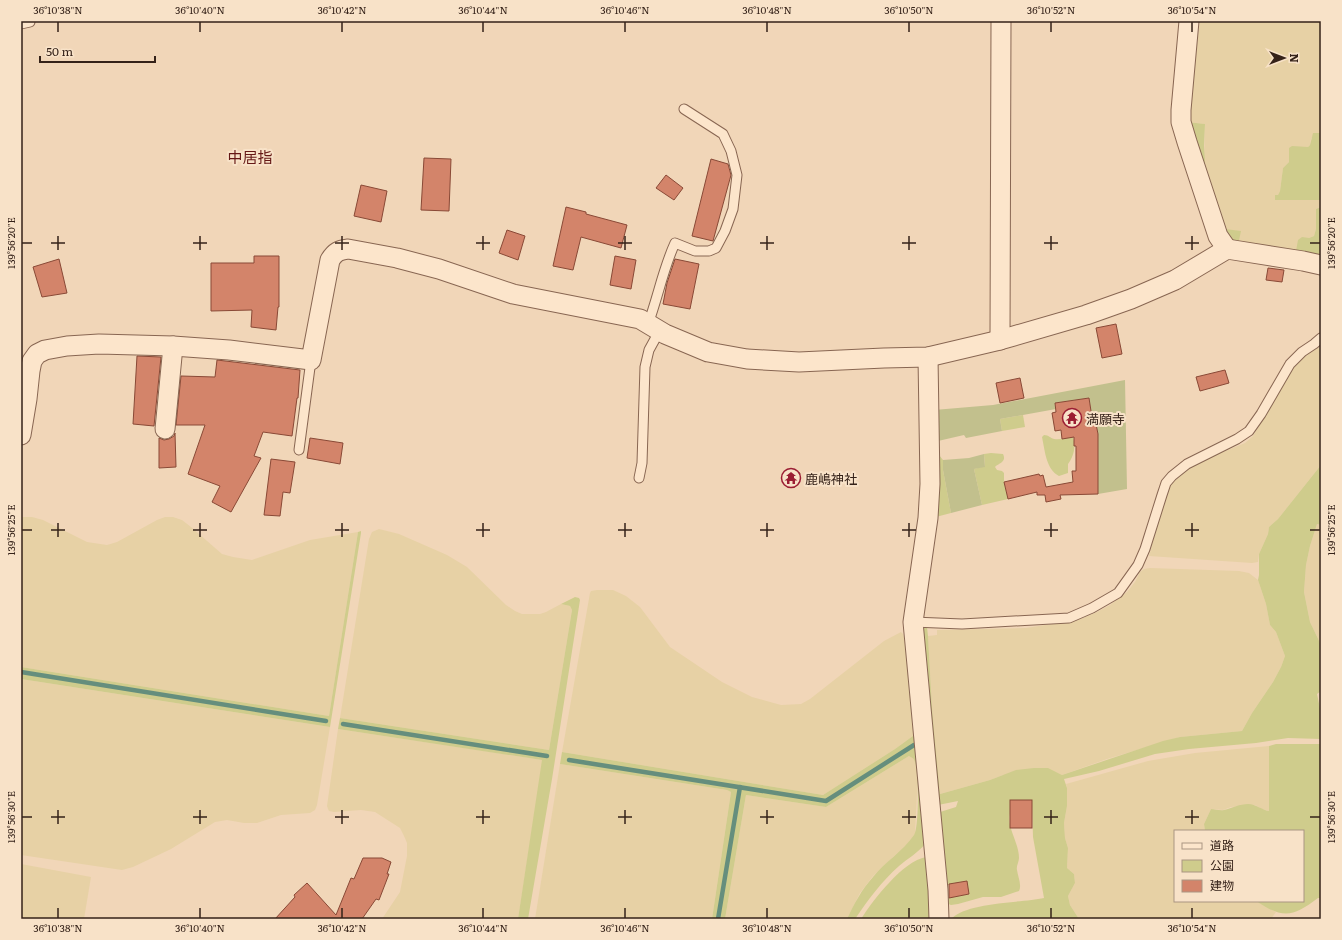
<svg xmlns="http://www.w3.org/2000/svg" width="1342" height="940" font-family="Literata,'Noto Sans JP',serif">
	<rect width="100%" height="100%" fill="#f1d6b8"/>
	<g fill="#e7d1a5">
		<polygon points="1200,21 1321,21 1321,133 1315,133 1311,139 1310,145 1308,147 1300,147 1289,162 1283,168 1280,191 1278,195 1275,195 1275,200 1321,200 1321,207 1316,209 1316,229 1314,236 1309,238 1296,252 1266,245 1242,245 1225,229 1204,169 1205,124 1187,122"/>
		<polygon points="1321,347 1321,465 1278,519 1269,527 1268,534 1259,554 1258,562 1252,563 1149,556 1166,493 1173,481 1183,472 1213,456 1245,443 1253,436 1293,366 1303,356 1314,349"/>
		<polygon points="23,517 32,517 43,520 87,542 107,545 117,542 157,520 165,517 173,517 182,520 191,527 222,554 233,557 252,560 310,540 358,532 329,716 21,667 21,518"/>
		<polygon points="1317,524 1321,525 1321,645 1310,622 1304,592 1306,565 1310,546"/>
		<polygon points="379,529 399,534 447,555 467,567 506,605 515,611 522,614 540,614 546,612 561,604 570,606 572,610 549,750 340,718 369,539 372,532"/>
		<polygon points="1150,568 1239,571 1249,573 1258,580 1266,604 1270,625 1276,632 1285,656 1281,667 1273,682 1252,713 1242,731 1180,737 1107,759 1062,775 1055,772 1003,775 990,780 940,794 932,708 928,636 937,635 937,630 1026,628 1078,620 1097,612 1110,605 1127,592 1135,582 1140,572 1144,569"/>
		<polygon points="597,590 613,590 626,596 640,607 670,647 722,682 752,697 781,705 801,704 810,699 884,641 901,632 903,634 906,642 917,733 895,749 823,795 562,752 590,593 591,591"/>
		<polygon points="21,679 330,727 317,805 315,810 310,813 281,815 257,823 244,823 227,820 215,822 171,849 133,867 122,870 21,855"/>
		<polygon points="338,729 543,760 518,919 382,919 400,892 407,856 407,843 404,836 400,828 375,812 361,810 334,812 329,811 328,809 327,806"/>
		<polygon points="1269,746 1269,811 1262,809 1255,805 1231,807 1223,810 1211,809 1204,824 1205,831 1175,831 1175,901 1256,901 1276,912 1271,919 1079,919 1070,905 1068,896 1075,883 1074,874 1067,868 1068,848 1065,838 1064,823 1067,806 1067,788 1066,784 1148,761 1195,753"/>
		<polygon points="909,756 913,758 916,762 918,774 915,834 908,843 873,876 860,893 847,919 725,919 746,795 826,807"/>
		<polygon points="560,764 727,790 731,792 712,919 535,919"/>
		<polygon points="21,864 91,877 84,919 21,919"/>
	</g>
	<g fill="#cfcc8c" fill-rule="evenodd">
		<polygon points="1187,122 1205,124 1204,146 1205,160 1204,169"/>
		<polygon points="1313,133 1321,133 1321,200 1275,200 1275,195 1278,195 1280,191 1283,168 1289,162 1289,148 1292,146 1308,147 1310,145"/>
		<polygon points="1321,207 1321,259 1249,245 1266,245 1296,251 1298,240 1302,237 1309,238 1314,236 1316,229 1316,209"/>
		<polygon points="1225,229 1241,231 1238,245 1231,242"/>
		<polygon points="1023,415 1025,427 1002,431 1000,419"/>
		<path d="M1044,435c5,0 6,3 10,4 6,1 13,-1 19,-2 3,10 1,19 -5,27v9l-9,3c-13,-7 -14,-25 -17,-39z"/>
		<path d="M991,453l12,1c4,8 -4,9 -8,13l2,3 5,1 2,2v9l4,17 -26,6 -8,-36 11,-3 -1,-12z"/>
		<polygon points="939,455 943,460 943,470 951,513 932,518"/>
		<path d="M1321,465v60l-4,-1 -7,22 -4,19 -2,27 6,30 11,23v46l-4,3 4,19v26l-33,-1 -32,5 -67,6 -34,5 -56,17 -35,8 3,9v18l-3,17 1,15 3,10 -1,20 7,6 1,9 -7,13 2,9 9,14h-128c16,-17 70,-16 93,-21l-11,-61 -1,-33 -2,-1 -19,7c-6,17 8,31 8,48 0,4 -3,8 -2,12 1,7 5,15 2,21l-18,6h-18l-25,7 -7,1 -8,-3 -6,-89 19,-6 2,-6 -20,4 -15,-177 4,-1 1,9 4,72 8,86 50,-14 26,-10 18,-2h14l14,7 101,-34 17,-4 62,-6 10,-18 21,-31 8,-15 4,-11 -9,-24 -6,-7 -4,-21 -8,-24 1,-5v-21l9,-20 1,-7 9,-8zM966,881l3,13 -24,4 -2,-12z"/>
		<polygon points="361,531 361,533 330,727 21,679 21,667 329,716 358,532"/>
		<polygon points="575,597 579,598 580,600 552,779 528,919 518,919 542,760 338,729 340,718 549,750 572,610 570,606 561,604"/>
		<path d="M917,733l8,111c-7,9 -17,14 -26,22 -17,15 -31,34 -44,53h-8c7,-15 15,-30 26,-42 12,-15 30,-26 41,-42 5,-6 5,-65 1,-73 -1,-4 -3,-4 -6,-6l-83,51 -80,-12 -21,124h-13l19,-127 -4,-2 -167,-26 2,-12 261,43 72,-46z"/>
		<path d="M1276,744h45v154h-3c-25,19 -35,21 -62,3h47v-70h-98l-1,-7 7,-15c4,0 9,2 13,1 8,-2 16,-6 24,-6 8,0 14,6 21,7v-65z"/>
		<path d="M926,857l8,62h-73c12,-19 42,-58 65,-62z"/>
	</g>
	<g fill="#c2c08d">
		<polygon points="1125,380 1127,489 1098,494 1098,434 1096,424 1093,424 1089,398 1055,403 1056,409 1000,419 1002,431 966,438 964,435 938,441 934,410 993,405"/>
		<polygon points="984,454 985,467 974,469 982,505 951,513 943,470 943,460 969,458"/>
	</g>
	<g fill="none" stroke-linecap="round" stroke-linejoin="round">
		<g stroke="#658e7d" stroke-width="4.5">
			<polyline points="21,672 326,721"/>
			<polyline points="343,724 547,756"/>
			<polyline points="569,760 826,801 914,745"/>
			<polyline points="718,919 740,787"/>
		</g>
	</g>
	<g fill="#d3846a" stroke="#894936">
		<polygon points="424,158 451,159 449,211 421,210"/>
		<polygon points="711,159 728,164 731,175 713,241 692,236"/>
		<polygon points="666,175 683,188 674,200 656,188"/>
		<polygon points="361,185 387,191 381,222 354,216"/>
		<polygon points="566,207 586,212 586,214 627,225 621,248 581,237 573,270 553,266"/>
		<polygon points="507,230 525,236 518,260 499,253"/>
		<polygon points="254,256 279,256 279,307 278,307 276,330 251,327 252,310 211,311 211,263 254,263"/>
		<polygon points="615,256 636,260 631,289 610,285"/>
		<polygon points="59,259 67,293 42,297 33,267"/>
		<polygon points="675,259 699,264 690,309 663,304 667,283"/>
		<polygon points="1268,268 1284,270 1282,282 1266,280"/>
		<polygon points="1116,324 1122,354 1102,358 1096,328"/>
		<polygon points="137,356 161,357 154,426 133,424"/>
		<polygon points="217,360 300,370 298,398 297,398 292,436 263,432 254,456 261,458 231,512 212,502 220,486 188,474 205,425 176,425 181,376 215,377"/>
		<polygon points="1225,370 1229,383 1200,391 1196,377"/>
		<polygon points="1020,378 1024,398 1000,403 996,383"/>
		<polygon points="1089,398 1093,424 1096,424 1098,434 1098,494 1060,495 1061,499 1046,502 1045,495 1037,495 1037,492 1008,499 1004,482 1039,474 1040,476 1043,475 1046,487 1073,482 1072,471 1076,471 1076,446 1074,446 1074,437 1062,439 1061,430 1055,431 1052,413 1056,412 1055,403"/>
		<polygon points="175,433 176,467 159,468 159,438 164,440 169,439 174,436"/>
		<polygon points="310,438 343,443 340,464 307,458"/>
		<polygon points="271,459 295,462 290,493 283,492 280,516 264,515"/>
		<polygon points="789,470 800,473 795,487 784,484"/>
		<rect x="1010" y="800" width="22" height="28"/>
		<polygon points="363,858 382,858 391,862 387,874 389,874 379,900 376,899 362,919 275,919 295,897 294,895 307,883 336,915 351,878 354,879"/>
		<polygon points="967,881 969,894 949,898 949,884"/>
	</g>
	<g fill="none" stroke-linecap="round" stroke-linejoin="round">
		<g stroke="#886652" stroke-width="11">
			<g id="lane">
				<polyline points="21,24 30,22"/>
				<path d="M648,324c10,-27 15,-55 27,-81l20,8h14l7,-3 9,-17 8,-22 4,-34 -6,-24 -8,-17 -39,-25"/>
				<polyline points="299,450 311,360"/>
				<polyline points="639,478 642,463 645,367 649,350 660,330"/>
				<polyline points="913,622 962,624 1069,618 1092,608 1118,593 1138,565 1145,549 1162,495 1166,483 1172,476 1187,464 1237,439 1249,431 1261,414 1290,364 1302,352 1314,344 1321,338"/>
			</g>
		</g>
		<g stroke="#886652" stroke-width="21">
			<g id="street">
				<polyline points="1189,21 1181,110 1181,122 1187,142 1218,236 1227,249"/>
				<polyline points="1000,340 1001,21"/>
				<polyline points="928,357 930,484 928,518 913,622 938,890 939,919"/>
				<polyline points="165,429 173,346"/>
				<path d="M21,435l6,-36 3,-28 2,-10 5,-7 8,-4 22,-4 32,-2 74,2 56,4 82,10 19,-100c5,-8 9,-10 18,-11l49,9 42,11 74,25 127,25 25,15 43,18 39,7 52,3 85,-4 44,-1 72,-17 86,-25 45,-16 44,-19 52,-31 76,12 18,4"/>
			</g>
		</g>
		<use href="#lane" stroke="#fce5cb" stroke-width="9"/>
		<use href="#street" stroke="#fce5cb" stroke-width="19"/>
	</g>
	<path fill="none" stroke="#352219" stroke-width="1.5" d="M58,22v10M200,22v10M342,22v10M483,22v10M625,22v10M767,22v10M909,22v10M1051,22v10M1192,22v10M58,236v14M200,236v14M342,236v14M483,236v14M625,236v14M767,236v14M909,236v14M1051,236v14M1192,236v14M22,243h10M51,243h14M193,243h14M335,243h14M476,243h14M618,243h14M760,243h14M902,243h14M1044,243h14M1185,243h14M1310,243h10M58,523v14M200,523v14M342,523v14M483,523v14M625,523v14M767,523v14M909,523v14M1051,523v14M1192,523v14M22,530h10M51,530h14M193,530h14M335,530h14M476,530h14M618,530h14M760,530h14M902,530h14M1044,530h14M1185,530h14M1310,530h10M58,810v14M200,810v14M342,810v14M483,810v14M625,810v14M767,810v14M909,810v14M1051,810v14M1192,810v14M22,817h10M51,817h14M193,817h14M335,817h14M476,817h14M618,817h14M760,817h14M902,817h14M1044,817h14M1185,817h14M1310,817h10M58,908v10M200,908v10M342,908v10M483,908v10M625,908v10M767,908v10M909,908v10M1051,908v10M1192,908v10"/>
	<defs>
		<g id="temple-ring" transform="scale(1)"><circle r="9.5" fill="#f8e2c8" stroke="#9b1e33" stroke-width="1.5"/><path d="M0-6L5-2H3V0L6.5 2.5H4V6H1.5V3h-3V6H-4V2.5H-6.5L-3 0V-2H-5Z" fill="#9b1e33"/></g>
	</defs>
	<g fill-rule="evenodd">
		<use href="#temple-ring" x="1072" y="418"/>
		<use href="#temple-ring" x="791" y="478"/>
	</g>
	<g text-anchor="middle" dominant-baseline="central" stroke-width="4" stroke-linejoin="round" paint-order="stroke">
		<g font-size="13" fill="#352219" stroke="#f8e2c8" text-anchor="start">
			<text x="1086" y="418">満願寺</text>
			<text x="805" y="478">鹿嶋神社</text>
		</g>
		<g font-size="15" fill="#651815" stroke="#f8e2c8">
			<text x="250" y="156">中居指</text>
		</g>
	</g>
	<rect width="1342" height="940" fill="none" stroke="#f8e2c8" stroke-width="44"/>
	<rect x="1174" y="830" width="130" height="72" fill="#f8e2c8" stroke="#aa9582"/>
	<rect x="1182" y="843" width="20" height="6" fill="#fce5cb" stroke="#aa9582"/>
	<text x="1210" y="850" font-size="12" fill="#352219">道路</text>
	<rect x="1182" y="860" width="20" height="12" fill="#cfcc8c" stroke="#aa9582"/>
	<text x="1210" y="870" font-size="12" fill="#352219">公園</text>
	<rect x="1182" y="880" width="20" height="12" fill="#d3846a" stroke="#aa9582"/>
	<text x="1210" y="890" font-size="12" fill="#352219">建物</text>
	<g transform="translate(1284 58) rotate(90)" stroke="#f8e2c8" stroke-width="3" paint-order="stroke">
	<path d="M0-3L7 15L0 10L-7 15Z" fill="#352219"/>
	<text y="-6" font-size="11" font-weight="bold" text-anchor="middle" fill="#352219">N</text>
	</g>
	<path d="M40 56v6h115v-6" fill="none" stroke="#352219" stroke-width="2"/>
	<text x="46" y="56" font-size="12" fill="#352219" stroke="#f8e2c8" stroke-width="3" paint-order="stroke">50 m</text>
	<rect x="22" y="22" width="1298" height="896" fill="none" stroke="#352219" stroke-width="1.5"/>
	<g font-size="10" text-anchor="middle" fill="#352219">
		<text x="58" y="14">36°10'38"N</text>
		<text x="200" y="14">36°10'40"N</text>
		<text x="342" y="14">36°10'42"N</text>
		<text x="483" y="14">36°10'44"N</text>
		<text x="625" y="14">36°10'46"N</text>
		<text x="767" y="14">36°10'48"N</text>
		<text x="909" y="14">36°10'50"N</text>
		<text x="1051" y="14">36°10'52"N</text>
		<text x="1192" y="14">36°10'54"N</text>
		<text transform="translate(1331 243) rotate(-90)" y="4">139°56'20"E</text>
		<text transform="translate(11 243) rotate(-90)" y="4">139°56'20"E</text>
		<text transform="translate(1331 530) rotate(-90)" y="4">139°56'25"E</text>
		<text transform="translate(11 530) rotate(-90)" y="4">139°56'25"E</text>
		<text transform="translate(11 817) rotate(-90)" y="4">139°56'30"E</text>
		<text transform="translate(1331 817) rotate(-90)" y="4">139°56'30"E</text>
		<text x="58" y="932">36°10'38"N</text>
		<text x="200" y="932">36°10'40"N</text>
		<text x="342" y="932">36°10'42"N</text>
		<text x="483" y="932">36°10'44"N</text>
		<text x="625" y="932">36°10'46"N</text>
		<text x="767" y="932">36°10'48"N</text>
		<text x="909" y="932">36°10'50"N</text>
		<text x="1051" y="932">36°10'52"N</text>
		<text x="1192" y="932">36°10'54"N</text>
	</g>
</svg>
